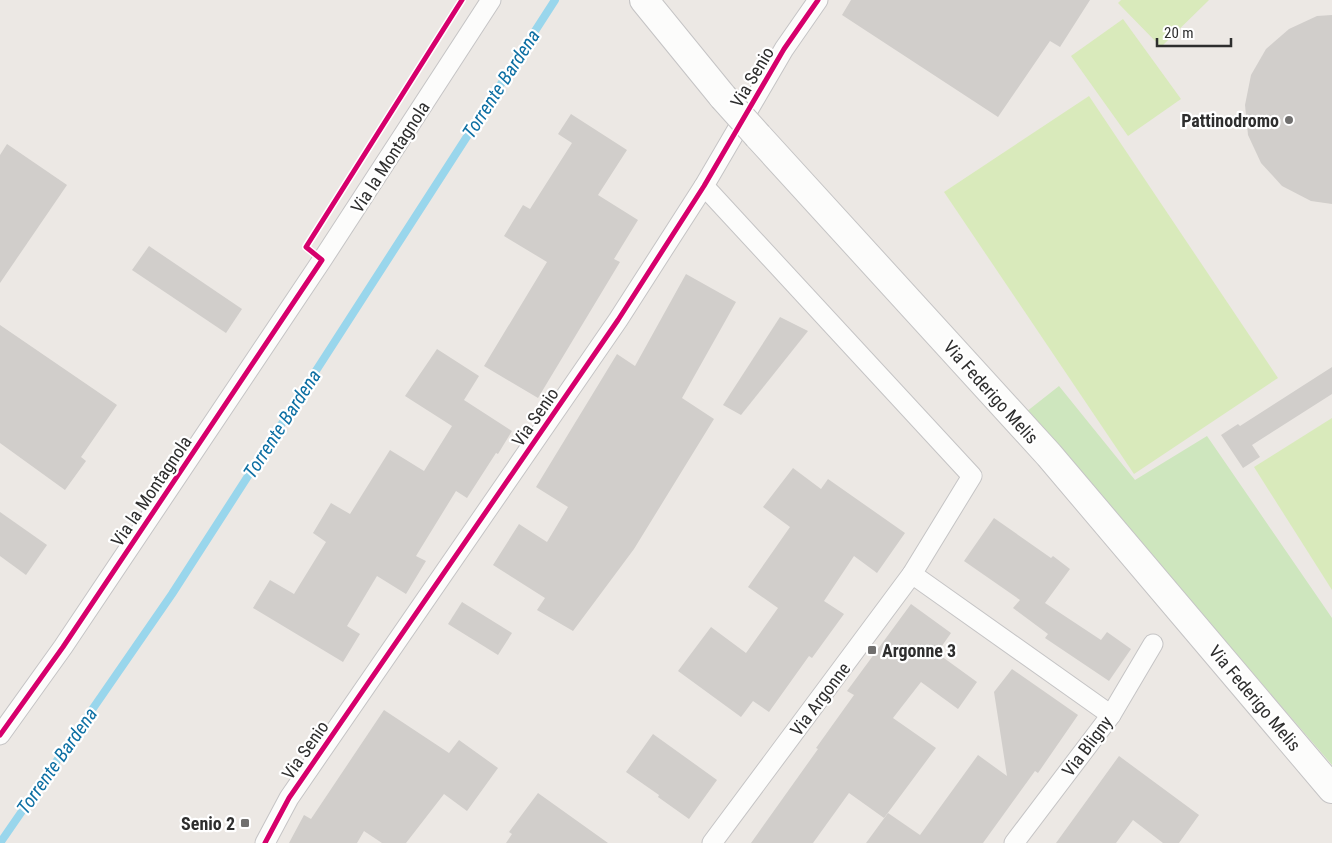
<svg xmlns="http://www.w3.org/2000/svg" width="1332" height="843" font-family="'Roboto Condensed',sans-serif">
	<rect width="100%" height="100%" fill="#ece8e4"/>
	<polygon fill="#cee6be" points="1059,386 1135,480 1207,436 1332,618 1332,765 1104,500 1026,412"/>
	<g fill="#d9eabb">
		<polygon points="1121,0 1209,0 1161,47 1118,3"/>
		<polygon points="1123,19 1181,99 1128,136 1071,56"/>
		<polygon points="1089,96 1278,378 1134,474 944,192"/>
		<polygon points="1332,418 1332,590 1254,467"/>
	</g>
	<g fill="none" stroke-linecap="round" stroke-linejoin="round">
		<polyline stroke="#99d6ec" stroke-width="8" points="0,843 172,594 555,0"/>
	</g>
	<g fill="#d1cecb">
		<polygon points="851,0 1090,0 1060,47 1050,41 998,117 842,15"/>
		<polygon points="1332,15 1332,204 1311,201 1282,186 1261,163 1248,135 1245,105 1251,75 1266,49 1289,29 1317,16"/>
		<polygon points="571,114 627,150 598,195 638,220 614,259 620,262 538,398 484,366 547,262 504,236 523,205 530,209 572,143 558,134"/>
		<polygon points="7,144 67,185 0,283 0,155"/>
		<polygon points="149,246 242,309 226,333 132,270"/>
		<polygon points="686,274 736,302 682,398 714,419 634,549 573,631 537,610 545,598 493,565 519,524 547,542 568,507 536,487 617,354 635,366"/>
		<polygon points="780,317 808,331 741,415 723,405"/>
		<polygon points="0,325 117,405 81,457 86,461 65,490 0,443"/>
		<polygon points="437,349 479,376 464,400 512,431 498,454 496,453 467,498 456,491 416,556 426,561 406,594 377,576 347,626 360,634 343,662 253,608 270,580 294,594 326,542 313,533 331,503 350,514 390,450 424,471 452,426 405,396"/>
		<polygon points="1332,367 1332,394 1252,445 1260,457 1243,468 1221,435 1238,424 1240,426"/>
		<polygon points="793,468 821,489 828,479 905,533 877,573 854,556 824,601 844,614 812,658 809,656 769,712 753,701 741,717 678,671 711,627 746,653 778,608 748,587 790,527 763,507"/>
		<polygon points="0,512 47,545 26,575 0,556"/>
		<polygon points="994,518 1051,558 1053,556 1070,569 1045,603 1101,640 1107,632 1131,649 1109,681 1045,638 1048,634 1013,608 1020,600 964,561"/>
		<polygon points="462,602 512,633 498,655 448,624"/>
		<polygon points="911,604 951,633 937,653 977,682 958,709 921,682 893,718 936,748 884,818 849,793 813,843 751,843 818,749 816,748 854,695 847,691"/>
		<polygon points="1012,669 1078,715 1038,773 1035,771 983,843 866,843 888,813 920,835 978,755 1007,776 994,692"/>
		<polygon points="384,710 449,753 459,740 498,768 467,811 444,794 406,843 382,843 364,831 357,843 289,843 304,815 311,819"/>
		<polygon points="653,734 717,780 689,819 658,797 659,795 626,772"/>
		<polygon points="1119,756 1199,815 1179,843 1163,843 1133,820 1116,843 1056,843"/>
		<polygon points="538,793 608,843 506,843 512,834 509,832"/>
	</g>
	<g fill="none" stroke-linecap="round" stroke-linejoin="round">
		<g stroke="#c5c4c5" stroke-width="21">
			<g id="street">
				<polyline points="704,186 972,476 912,574 712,843"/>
				<polyline points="912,574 1111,715"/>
				<polyline points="0,735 63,647 322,260 491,0"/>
				<polyline points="265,843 289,798 618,320 704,186 784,49 818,0"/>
				<polyline points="1014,843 1111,715 1153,644"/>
			</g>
		</g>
		<g stroke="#c5c4c5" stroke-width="30">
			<g id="secondary">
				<polyline points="644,0 723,97"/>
				<polyline points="758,136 1049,455 1332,789"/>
			</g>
		</g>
		<use href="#street" stroke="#fcfcfb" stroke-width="19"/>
		<use href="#secondary" stroke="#fcfcfb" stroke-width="28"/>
		<g stroke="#c5c4c5" stroke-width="30" stroke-linecap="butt">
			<polyline id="secondary-bridge" points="723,97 758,136"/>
		</g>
		<use href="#secondary-bridge" stroke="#fcfcfb" stroke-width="28"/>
		<g stroke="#fff" stroke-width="8">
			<g id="cycleway">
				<polyline points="0,735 63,647 322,260 306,247 462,0"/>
				<polyline points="265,843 289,798 618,320 704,186 784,49 818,0"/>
			</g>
		</g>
		<use href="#cycleway" stroke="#d6006c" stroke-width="5"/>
	</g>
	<g fill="#706f6e" stroke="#fff" stroke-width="2">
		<circle cx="1289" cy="120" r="5"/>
		<rect x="867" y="645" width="10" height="10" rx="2.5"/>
		<rect x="240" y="818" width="10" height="10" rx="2.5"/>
	</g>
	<g text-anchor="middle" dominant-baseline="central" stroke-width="4.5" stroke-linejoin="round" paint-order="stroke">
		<g font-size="18" fill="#2e2e2e" stroke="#fff">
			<text transform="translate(752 77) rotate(-59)">Via Senio</text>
			<text transform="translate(390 157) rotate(-57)">Via la Montagnola</text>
			<text transform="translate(991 392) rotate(48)">Via Federigo Melis</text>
			<text transform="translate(535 417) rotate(-55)">Via Senio</text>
			<text transform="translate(151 491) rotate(-56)">Via la Montagnola</text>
			<text transform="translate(1255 698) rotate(50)">Via Federigo Melis</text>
			<text transform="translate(820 699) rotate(-53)">Via Argonne</text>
			<text transform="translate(1087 746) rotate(-53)">Via Bligny</text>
			<text transform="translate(305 750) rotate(-55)">Via Senio</text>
		</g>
		<g font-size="18" font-weight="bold" fill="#2e2e2e" stroke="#fff" text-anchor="end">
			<text x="1279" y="120">Pattinodromo</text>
			<text x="882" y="650" text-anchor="start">Argonne 3</text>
			<text x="235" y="823">Senio 2</text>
		</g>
		<g font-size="19" font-style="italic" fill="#0d6fa3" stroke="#fff">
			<text transform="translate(501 84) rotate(-57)">Torrente Bardena</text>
			<text transform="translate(282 424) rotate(-57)">Torrente Bardena</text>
			<text transform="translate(57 761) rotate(-55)">Torrente Bardena</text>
		</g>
	</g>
	<path d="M1157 38v8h74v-8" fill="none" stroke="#2e2e2e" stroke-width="2.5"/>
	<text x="1164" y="38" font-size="15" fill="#2e2e2e" stroke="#ffffff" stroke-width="4" paint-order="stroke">20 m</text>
</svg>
